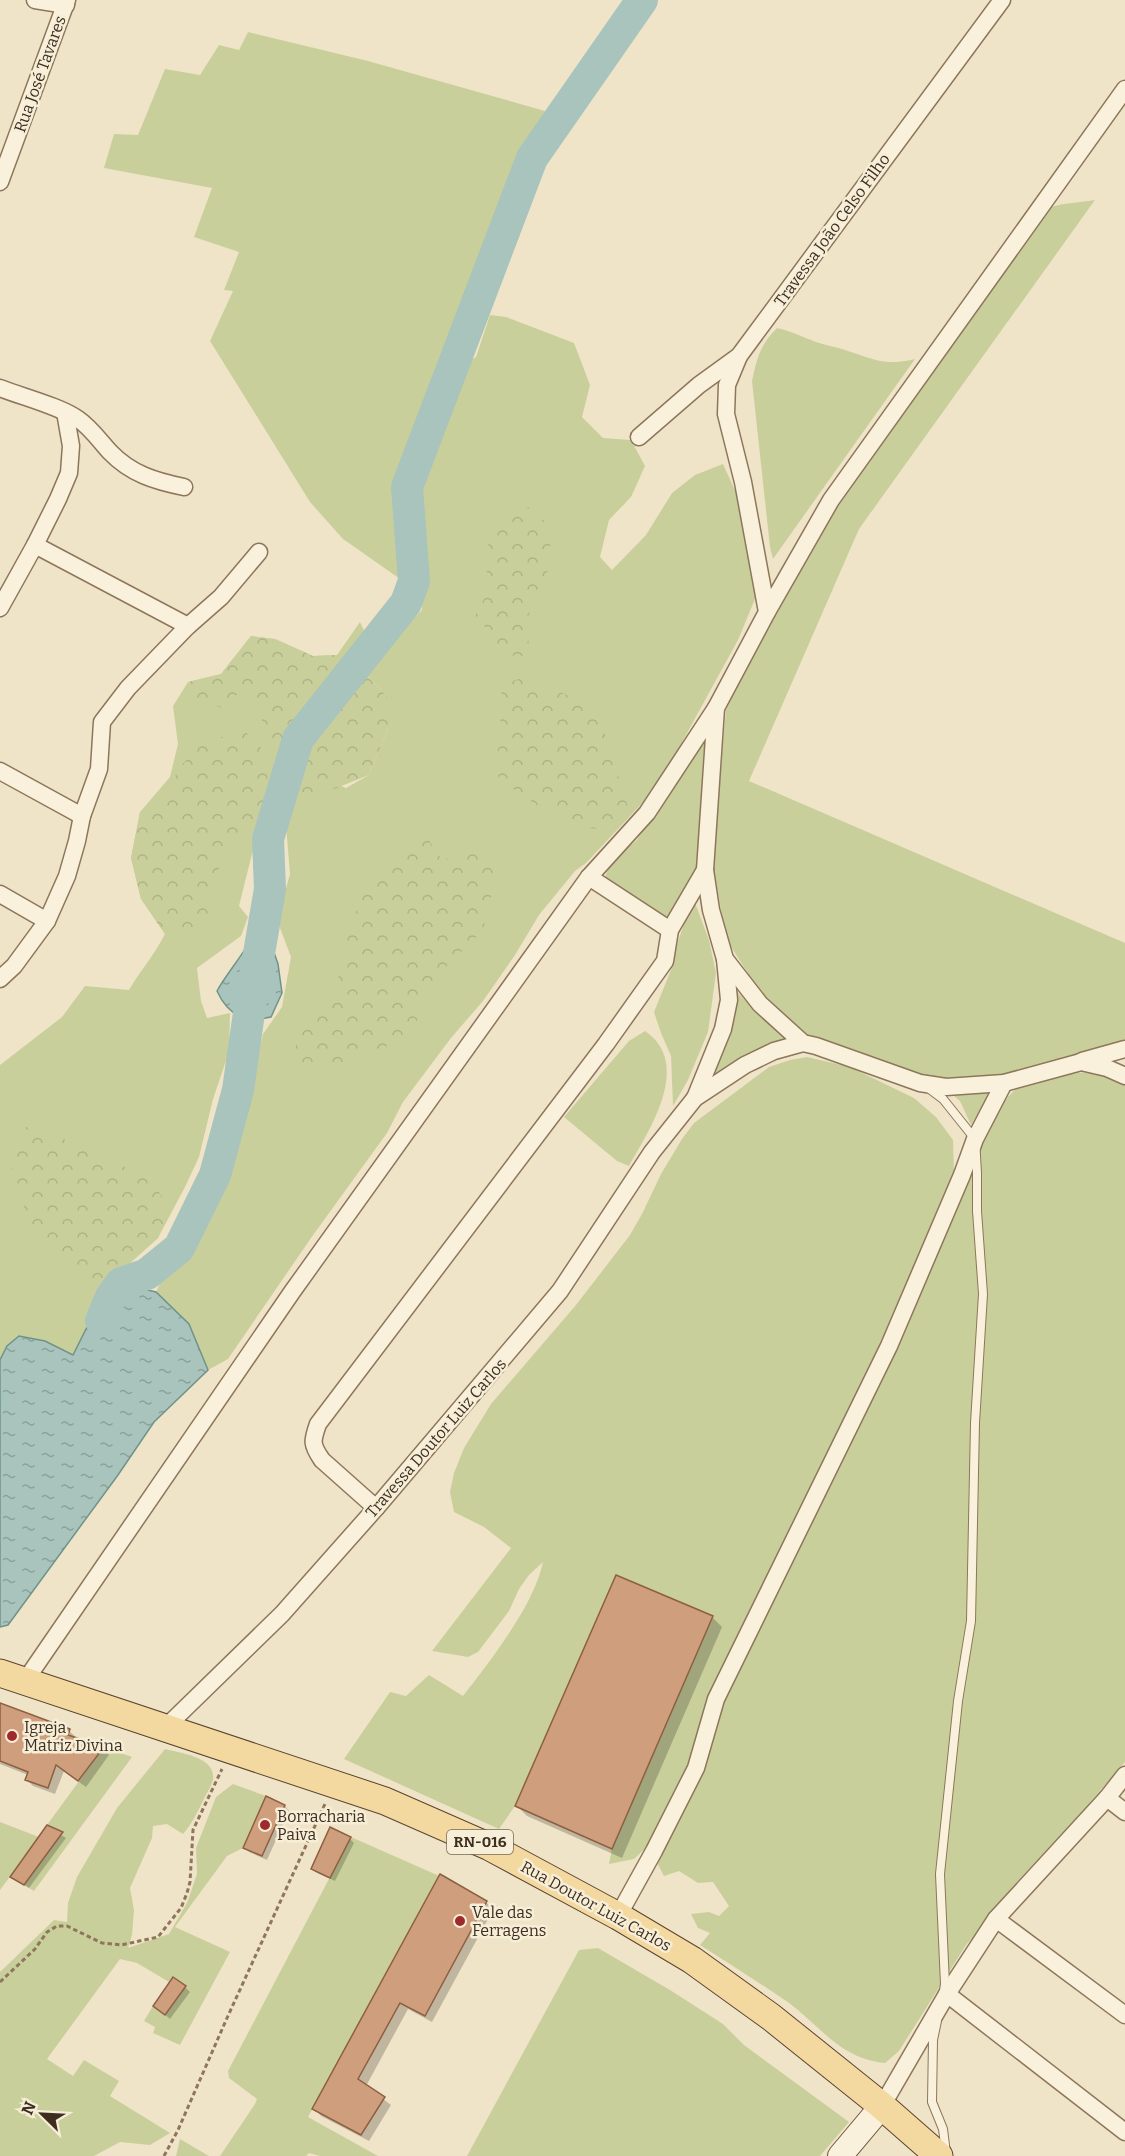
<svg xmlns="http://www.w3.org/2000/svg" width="1125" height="2156" font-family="Bitter,serif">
	<defs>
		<pattern id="forest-crowns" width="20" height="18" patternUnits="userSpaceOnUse" patternTransform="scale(1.5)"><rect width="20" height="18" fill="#c9cf9b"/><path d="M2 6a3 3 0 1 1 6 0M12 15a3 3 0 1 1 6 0" fill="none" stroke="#aeb285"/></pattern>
		<pattern id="water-ripples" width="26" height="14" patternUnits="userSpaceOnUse" patternTransform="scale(1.5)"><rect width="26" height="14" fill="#a9c4bc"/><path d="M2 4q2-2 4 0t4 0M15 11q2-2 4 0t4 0" fill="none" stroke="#8ba098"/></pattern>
	</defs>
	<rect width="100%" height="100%" fill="#f0e4c8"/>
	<g fill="#c9cf9b">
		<polygon points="248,32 368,61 545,111 448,356 399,490 403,581 343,539 310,502 210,341 233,291 224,290 239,252 194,237 212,188 104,168 114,134 138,135 165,69 200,75 219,45 239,50"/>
		<path d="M1095,200l-236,329 -110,252 376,162v102l-131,36 -63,-1 -115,-42 -33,-15 -12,-14 -45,-70 -13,-75 3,-23 3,-56 7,-75 13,-29 95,-169 209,-302c14,-7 35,-7 52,-10z"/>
		<polygon points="490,315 506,317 574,343 590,385 582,417 603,438 631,440 645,466 631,497 609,520 600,557 612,570 646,535 672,493 695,475 723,464 742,506 755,579 755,599 738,640 670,764 649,796 586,863 575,871 539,915 515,955 483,1001 451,1038 403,1102 387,1133 311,1238 228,1359 208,1370 189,1324 156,1292 165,1273 199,1239 216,1201 237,1149 263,1034 282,1007 291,957 277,920 290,874 286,826 299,789 320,777 346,788 369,775 388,729 388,698 362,670 422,610 421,582 412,493 456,380 467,362 476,357"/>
		<path d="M777,328c14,3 26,9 39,14 11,4 22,5 32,9 27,9 38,15 67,8l-142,200 -3,-12 -18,-166c5,-23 8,-36 25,-53z"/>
		<path d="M360,622l6,13 -53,71 -33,51 -19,61 -22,88 9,11 -7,19 -44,32 4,33 6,17 23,-5 -1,39 -16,47 -14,58 -14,30 -27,51 -48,43 -37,75 -28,-15 -38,5 -7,14v-295l62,-48 23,-31 44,4c11,-19 26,-36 36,-56l-24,-35 -10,-41 9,-46 30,-35 8,-33 -5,-38 15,-24 33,-8 30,-38 24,3 38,17 24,-1z"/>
		<polygon points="706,738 703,759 698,864 690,885 671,918 661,915 606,880 606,874 613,860 637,840 698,742"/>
		<polygon points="695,903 709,940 716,973 708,1032 688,1080 673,1106 671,1056 661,1033 654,1012 671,970 678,941 686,919"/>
		<path d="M734,988c19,21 35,40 61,53l-60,22 -21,12 19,-53z"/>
		<path d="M645,1031c48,33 5,98 -16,135l-12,-5 -53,-44 65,-76z"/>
		<path d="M807,1057l43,10 64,31 22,19 17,23 1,33 -73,171 -75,151 -111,260 -44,88 -17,16 -25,5 3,-15 101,-233 -96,-41 -102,231 -16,23 -155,-70 46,-67 16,4 23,-21 34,21c28,-36 71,-91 80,-134l-14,13 -10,14 -10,22 -31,41 -10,5 -36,-6 79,-103 -27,-21 -30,-15 -4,-20 4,-19 10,-25 27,-44 85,-99 54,-70 12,-21 19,-40 21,-35 12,-16 75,-56 21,-7z"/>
		<path d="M1099,1071l26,10v681l-159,183 -67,106 -14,12c-44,-4 -64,-36 -96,-60 -29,-20 -59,-39 -89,-58l10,-12 -12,-5 -7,-14 18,-2 10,4 10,-10 -16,-24 -15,1 -19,-12 -15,5 -8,-15 66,-161 245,-517c13,-29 27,-82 55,-98 20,-12 55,-11 77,-14z"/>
		<polygon points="991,1091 971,1125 960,1101 949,1092 973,1094"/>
		<polygon points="104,1747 132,1757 34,1891 24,1885 63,1833 47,1825"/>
		<path d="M165,1749c15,4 51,8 48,30 -1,7 -7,15 -10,22 -6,12 -11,23 -20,33l-16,-10 -14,2 -1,12 -22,50 4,22 -2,25 -4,13 41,-14 18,-31 10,-29 -1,-26 20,-51 17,-13 33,12 -23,52 -16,8 -52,71 55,25 -50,93 -27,-12 2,-6 -11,-6 9,-15 12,9 7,-12 -11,-8 3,-6 13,9 9,-12 -13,-9 -4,5 -32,-19 -17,-4 -73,100 26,17 11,-16 35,21 -9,15 60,37 -20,12 -30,-3 -26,14h-94v-184l54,-52 13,2 1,-19 9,-26 40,-69z"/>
		<polygon points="0,1822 39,1837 0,1890"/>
		<polygon points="351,1837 437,1875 440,1874 308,2117 378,2156 320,2156 309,2153 306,2156 220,2156 255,2104 257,2099 229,2078 228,2071"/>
		<polygon points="598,1948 670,1990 723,2024 744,2045 849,2122 820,2156 467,2156 579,1950"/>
		<polygon points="180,2139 209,2156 176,2156"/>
	</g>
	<g fill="url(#forest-crowns)">
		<path d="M532,506l20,25 -5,43 -21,47 3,25 -6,10 -20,-1 -12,-21 -16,-18c18,-29 10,-32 12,-63 1,-12 7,-25 10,-36z"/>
		<polygon points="251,636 275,639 313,656 337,655 336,676 294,736 279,740 262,739 262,701 239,693 222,708 190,696 188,682 221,674"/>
		<polygon points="362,670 388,698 388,729 369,775 324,793 288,792 303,743"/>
		<polygon points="533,674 544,685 604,711 604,730 628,807 604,830 567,825 517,792 495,774 500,732 502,685"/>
		<polygon points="243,729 271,758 261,818 232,838 217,873 207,926 165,934 141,899 131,858 140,812 153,815 181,766 199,746"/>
		<path d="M424,833l16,24 13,3 18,-16 21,3 5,25 -14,58 -54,54 -16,48c-28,15 -77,46 -109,36 -4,-2 -8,-6 -12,-8l6,-23 36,-41 13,-57 15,-45 17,-28 28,-16z"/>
		<polygon points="21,1126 46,1131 147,1177 162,1196 167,1213 158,1238 110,1281 88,1281 32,1231 12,1169"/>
	</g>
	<g fill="url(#water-ripples)" stroke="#6f938a" stroke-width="1.5">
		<path d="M250,941h20l8,23 4,29 -11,24c-27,6 -43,-2 -54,-26 10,-18 23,-32 33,-50z"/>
		<polygon points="110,1281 156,1292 189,1324 208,1370 154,1422 118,1475 8,1625 0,1627 0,1360 7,1346 19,1336 45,1341 73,1355"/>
	</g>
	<g fill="#0003">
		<polygon points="712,1617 722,1627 622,1858 527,1816 517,1806"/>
		<polygon points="0,1704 69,1731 76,1737 75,1739 103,1749 109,1755 86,1787 64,1771 55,1794 33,1786 26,1779 28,1775 0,1764"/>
		<polygon points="267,1798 285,1806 289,1811 267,1860 249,1852 245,1847"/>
		<polygon points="48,1827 66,1838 29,1888 12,1877"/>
		<polygon points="350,1839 354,1843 335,1881 317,1873 312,1869"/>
		<polygon points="441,1876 486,1902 493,1910 432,2022 408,2009 366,2086 391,2105 369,2141 321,2116 314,2108"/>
		<polygon points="185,1987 190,1992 170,2019 155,2006"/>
	</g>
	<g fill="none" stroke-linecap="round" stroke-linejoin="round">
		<polyline stroke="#a9c4bc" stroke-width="32" points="101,1321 111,1297 121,1283 147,1274 179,1248 215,1175 238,1090 250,1006 270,889 268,839 298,739 406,603 414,581 407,487 532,158 642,0"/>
	</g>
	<g fill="#cf9f7d" stroke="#8d5f41" stroke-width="1.5">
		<polygon points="616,1575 713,1616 612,1849 515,1806"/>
		<polygon points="0,1703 70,1729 68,1735 104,1747 78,1781 56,1765 48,1788 25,1780 28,1772 0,1761"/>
		<polygon points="266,1796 285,1805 262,1856 243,1848"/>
		<polygon points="47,1825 63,1832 24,1885 10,1877"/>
		<polygon points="330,1827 351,1837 330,1878 311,1869"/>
		<polygon points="440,1874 487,1901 425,2016 400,2003 358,2079 385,2097 361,2135 312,2109"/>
		<polygon points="173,1977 186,1986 165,2015 153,2006"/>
	</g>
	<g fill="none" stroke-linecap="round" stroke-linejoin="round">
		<g stroke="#8d765c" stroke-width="10">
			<g id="lane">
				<polyline points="927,1087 943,1099 975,1139 977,1173 977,1211 983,1294 975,1423 971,1621 958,1701 940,1874 945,1984 944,1991"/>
				<polyline points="937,2021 933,2040 932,2102 943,2129 946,2153"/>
			</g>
		</g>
		<g stroke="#8d765c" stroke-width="19">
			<g id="street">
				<polyline points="35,0 66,5"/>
				<polyline points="0,182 67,0"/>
				<polyline points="739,356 727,385 726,414 743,482 767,612 716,708 705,870 711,910 725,959 760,1004 803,1043 816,1046 920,1083 946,1087 1004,1083 1081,1062 1107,1068 1125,1076"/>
				<path d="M0,388c23,9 59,18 78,31 12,8 22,22 32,33 21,22 45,29 74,35"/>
				<polyline points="639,437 699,385 739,356 1002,0"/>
				<polyline points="35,545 188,626"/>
				<polyline points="0,608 35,545 58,499 69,473 71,446 65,412"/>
				<polyline points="767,612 831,500 1125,89"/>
				<polyline points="0,771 82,816"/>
				<polyline points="589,877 670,930"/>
				<polyline points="0,894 47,921"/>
				<polyline points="0,979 14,966 47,921 67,876 77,841 82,816 99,769 102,722 128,688 188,626 221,597 259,552"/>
				<polyline points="1082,1061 1125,1049"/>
				<polyline points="695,1098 723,1029 729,1000 725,959"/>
				<path d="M376,1508l-54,-48c-11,-16 -10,-19 -4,-36l288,-380 59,-83 5,-31 35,-60"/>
				<polyline points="25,1681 292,1292 589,877 647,813 716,708"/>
				<polyline points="166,1727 282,1614 376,1508 560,1291 652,1152 695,1098 745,1065 774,1051 803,1043"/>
				<polyline points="1107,1798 1125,1812"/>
				<polyline points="618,1916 654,1851 696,1768 716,1699 889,1346 962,1175 975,1139 1004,1083"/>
				<polyline points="996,1919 1125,2015"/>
				<polyline points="947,1994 1125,2132"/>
				<polyline points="882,2106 947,1994 996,1919 1107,1798 1125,1775"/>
			</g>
		</g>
		<g stroke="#6f573f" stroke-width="26">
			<polyline id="secondary" points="840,2156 882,2106"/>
		</g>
		<g stroke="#5b4430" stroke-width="29">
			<polyline id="primary" points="0,1673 385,1801 490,1847 618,1916 692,1960 771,2017 882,2106 939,2156"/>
		</g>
		<g stroke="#8d765c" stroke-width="3" stroke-dasharray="4.5 3" stroke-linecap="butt">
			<polyline points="0,1982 35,1949 47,1932 57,1926 67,1926 102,1943 121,1945 158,1937 181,1908 187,1893 190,1882 193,1830 222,1769"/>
			<polyline points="164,2156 178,2130 227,2018 325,1804"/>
		</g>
		<use href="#lane" stroke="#faf1dc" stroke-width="8"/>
		<use href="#street" stroke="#faf1dc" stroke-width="16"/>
		<use href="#secondary" stroke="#faf1dc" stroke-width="24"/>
		<use href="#primary" stroke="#f3d9a0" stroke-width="27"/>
	</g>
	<g fill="#9e2a2b" stroke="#f7eed8" stroke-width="2">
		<circle cx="12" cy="1736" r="6"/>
		<circle cx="265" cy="1825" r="6"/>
		<circle cx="460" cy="1921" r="6"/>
	</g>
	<g text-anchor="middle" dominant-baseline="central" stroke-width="5" stroke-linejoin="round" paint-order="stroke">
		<rect fill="#f7eed8" stroke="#756857" stroke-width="1.5" x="447" y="1830" width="66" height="24" rx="4.5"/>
		<g font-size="15" font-weight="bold" fill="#3d2e20">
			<text x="480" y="1842">RN-016</text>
		</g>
		<g font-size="16" fill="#3d2e20" stroke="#f7eed8">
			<text transform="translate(40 74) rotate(-70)">Rua José Tavares</text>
			<text transform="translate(832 230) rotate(-54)">Travessa João Celso Filho</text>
			<text transform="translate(436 1438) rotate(-49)">Travessa Doutor Luiz Carlos</text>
			<text transform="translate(596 1906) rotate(29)">Rua Doutor Luiz Carlos</text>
		</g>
		<g font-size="16" fill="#3d2e20" stroke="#f7eed8" text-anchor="start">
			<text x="24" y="1727">Igreja<tspan x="24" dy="18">Matriz Divina</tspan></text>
			<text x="277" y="1816">Borracharia<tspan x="277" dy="18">Paiva</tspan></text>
			<text x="472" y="1912">Vale das<tspan x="472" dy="18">Ferragens</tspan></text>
		</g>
	</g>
	<g transform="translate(42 2114) rotate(294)" stroke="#f7eed8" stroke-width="4.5" paint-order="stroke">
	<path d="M0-4.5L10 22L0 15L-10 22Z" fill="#3d2e20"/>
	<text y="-9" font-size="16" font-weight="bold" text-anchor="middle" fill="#3d2e20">N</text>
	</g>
</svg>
